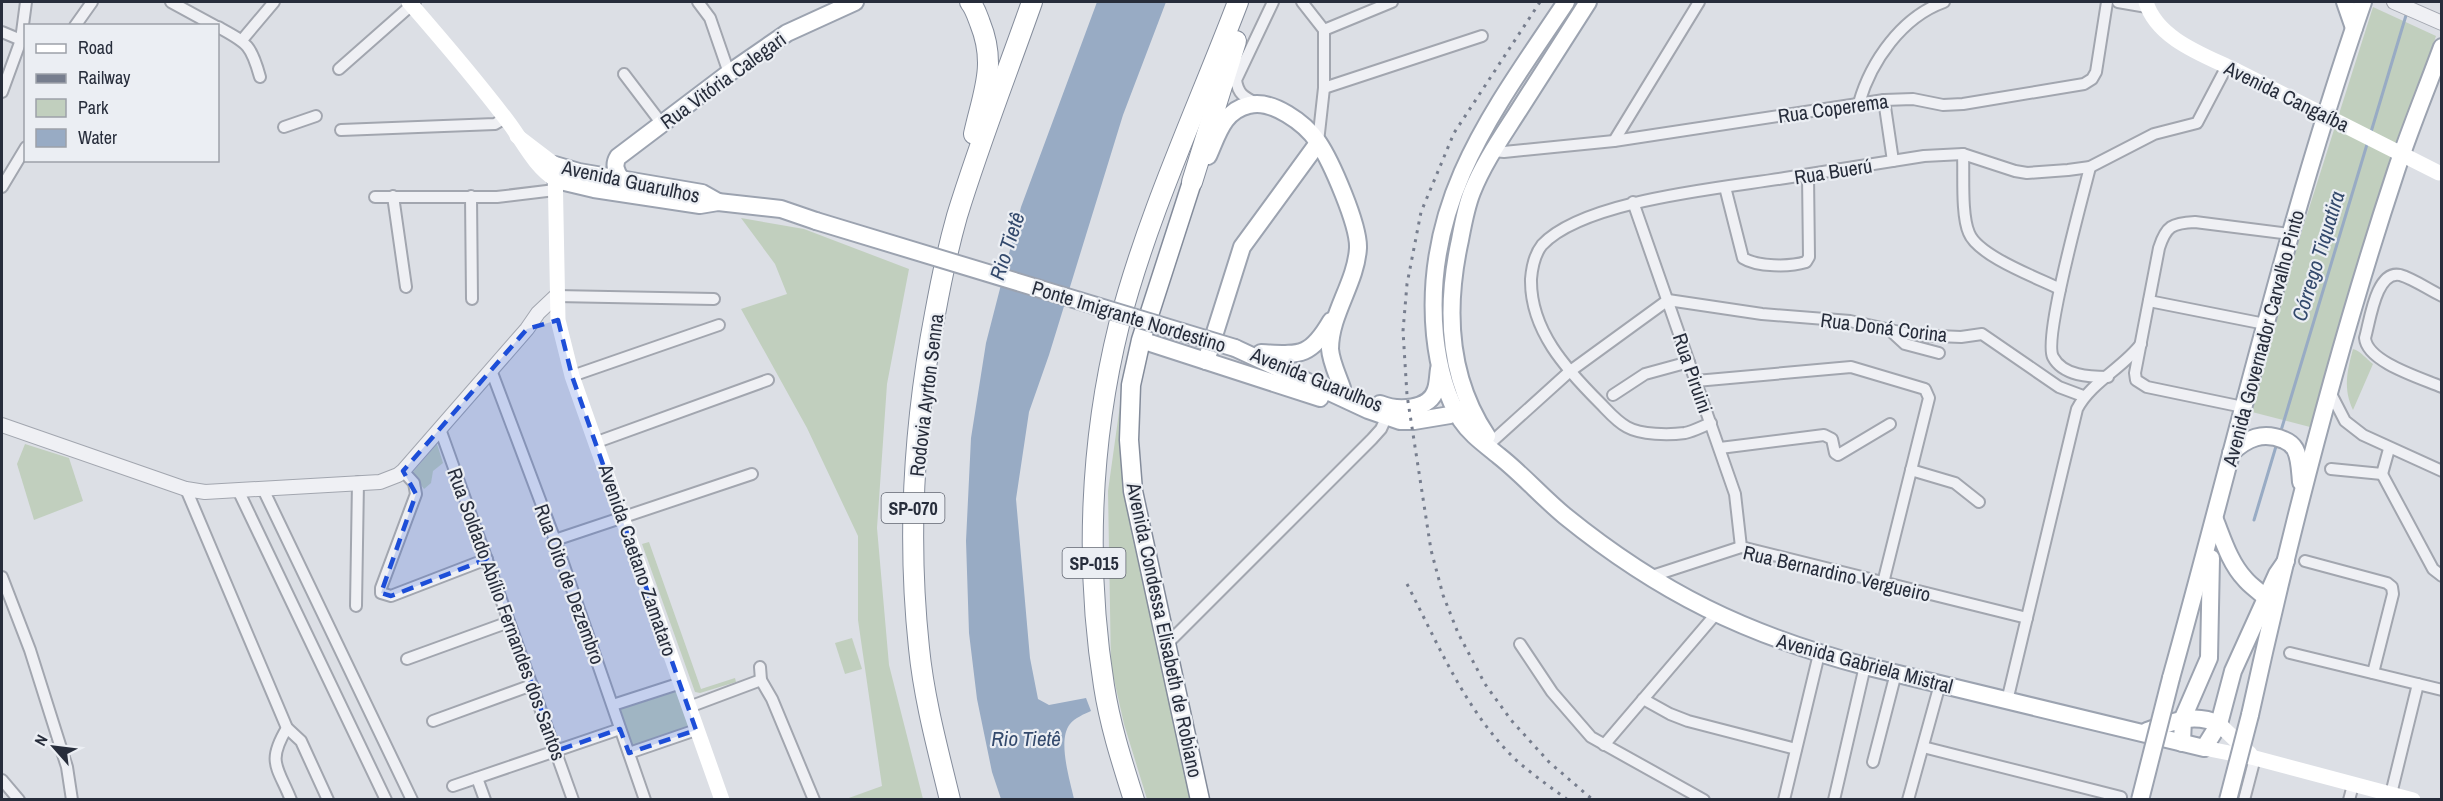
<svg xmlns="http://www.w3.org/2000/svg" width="2443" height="801" font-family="'Archivo Narrow',sans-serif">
	<rect width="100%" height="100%" fill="#dcdfe5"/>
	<g fill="#c1cfbe">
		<polygon points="2373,7 2436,36 2382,192 2310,427 2252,412 2292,262"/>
		<polygon points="741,218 804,229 909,269 887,384 877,528 889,665 923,799 846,799 882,786 858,620 858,536 807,428 741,309 787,294 775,264"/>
		<path d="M2353,349c8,2 13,10 20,15l-20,46c-10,-22 -6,-38 0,-61z"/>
		<polygon points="1121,398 1124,472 1193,799 1147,799 1124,724 1111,666 1108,491"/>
		<polygon points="25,444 69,458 83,501 34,520 17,464"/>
		<polygon points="437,444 443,463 433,471 431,483 424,489 412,473"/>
		<polygon points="649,542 701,689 735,678 736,682 700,693 695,692 642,544"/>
		<polygon points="852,638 862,669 845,674 835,643"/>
		<polygon points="675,688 690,728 633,749 619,709"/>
	</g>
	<path fill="#98abc4" d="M1097,2h69l-43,113 -74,240 -20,57 -13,87 14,159 8,41 11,6 37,-7 5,13c-7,3 -16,7 -21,13 -13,16 0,56 4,75h-73l-9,-27 -15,-73 -8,-66 -3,-92 5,-103 15,-95 35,-136z"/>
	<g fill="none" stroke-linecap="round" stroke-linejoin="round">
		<g stroke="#98abc4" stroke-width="3">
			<polyline points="2371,132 2407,12"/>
			<polyline points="2280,434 2368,141"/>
			<polyline points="2254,520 2277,443"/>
		</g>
		<g stroke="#a2a6af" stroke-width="14">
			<g id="minor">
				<polyline points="171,2 215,26"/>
				<polyline points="698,2 710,18 729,73"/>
				<polyline points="1302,2 1324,30 1324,88 1318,142"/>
				<polyline points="2118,2 2147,7"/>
				<polyline points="75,26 92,2"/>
				<path d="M218,27c29,16 33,17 42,50"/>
				<polyline points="1324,30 1392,2"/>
				<polyline points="2,32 21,40"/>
				<polyline points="242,40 274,2"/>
				<polyline points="339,69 415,2"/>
				<polyline points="624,74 662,124"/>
				<polyline points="1324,88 1482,36"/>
				<polyline points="2,92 21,40 26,2"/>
				<polyline points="1884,100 1893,161"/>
				<path d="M1256,103c-12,-6 -18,-9 -20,-23l37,-78"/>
				<path d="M1859,103c12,-42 43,-86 85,-101"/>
				<polyline points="284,127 316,116"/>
				<polyline points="341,130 495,124 505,118"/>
				<polyline points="1614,141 1699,2"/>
				<polyline points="1493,151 1504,152 1614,141 1884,100 1913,99 1943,105 1963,104 2084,84 2092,79 2096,72 2107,2"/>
				<path d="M1963,154c1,20 -2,61 6,79 9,23 69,45 91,56"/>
				<path d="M2090,167c-7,29 -47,171 -37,190 10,19 37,20 55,20"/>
				<polyline points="2,187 26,147"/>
				<path d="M1725,187l18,71c14,9 47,9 63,4l3,-5 -1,-82"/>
				<polyline points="393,196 406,287"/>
				<polyline points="471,196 472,299"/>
				<polyline points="375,197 497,197 555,190"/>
				<polyline points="1633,202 1735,494 1741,547"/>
				<polyline points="556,296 714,299"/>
				<path d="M2442,296c-13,-6 -28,-17 -42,-21 -24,-5 -30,46 -35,63 2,24 56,40 77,49"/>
				<polyline points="1668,300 1762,314 1850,321 1913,335 1961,337 1982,334 2059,387 2083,396"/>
				<polyline points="2149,301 2265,324"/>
				<polyline points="1892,332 1905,344 1939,353"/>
				<polyline points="491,370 555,540 645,800"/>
				<polyline points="572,376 719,325"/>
				<polyline points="1696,381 1851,367 1925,389 1929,398 1883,583"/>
				<polyline points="2329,390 2345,421 2363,435 2442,471"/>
				<polyline points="1613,395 1645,374 1689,362"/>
				<path d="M2243,407l-96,-20 -11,-7 -1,-7 24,-125c7,-22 13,-25 36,-26l95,12"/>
				<path d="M1711,423c-8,3 -17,8 -26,10 -16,2 -44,2 -58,-6 -11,-6 -19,-16 -27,-24 -34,-34 -70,-73 -69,-124 1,-12 3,-24 11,-34 42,-45 181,-57 243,-67 46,-7 93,-15 139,-22l39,-2 52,17 12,2 41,-3 22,-3 64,-33 43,-11 30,-57"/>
				<polyline points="440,429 573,800"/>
				<polyline points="597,442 768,380"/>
				<polyline points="1486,447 1569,372 1668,300"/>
				<polyline points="1720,448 1824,435 1832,439 1835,453 1838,455 1890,424"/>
				<polyline points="2331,469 2382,474"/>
				<polyline points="1911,470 1955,483 1979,502"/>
				<polyline points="403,471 414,483 416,494 381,588 381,593 391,596 487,559"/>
				<polyline points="2382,474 2433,569 2442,576"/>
				<polyline points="2382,474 2389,449"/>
				<polyline points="186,489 287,728 301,741 328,800"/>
				<polyline points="263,489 412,800"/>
				<polyline points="238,490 386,800"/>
				<polyline points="555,540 752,474"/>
				<polyline points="2305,561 2387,583 2392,587 2393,594 2373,673"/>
				<polyline points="2,577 30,650 67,767 72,800"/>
				<polyline points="1649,577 1741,547 2027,618"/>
				<polyline points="356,606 358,482"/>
				<polyline points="1167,644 1372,439 1381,429 1387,416"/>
				<polyline points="1520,644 1552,692 1591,737 1704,800"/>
				<polyline points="2290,653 2442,690"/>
				<polyline points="407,659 509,622"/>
				<polyline points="760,667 761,680 772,699 814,800"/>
				<polyline points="1643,699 1670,714 1688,721 1796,749"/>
				<path d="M2007,701l70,-292c14,-27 46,-41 64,-65"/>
				<polyline points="613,705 681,683"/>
				<polyline points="689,707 761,680"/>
				<polyline points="433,721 532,685"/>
				<path d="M287,728c-21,35 -9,39 4,72"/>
				<polyline points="1604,745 1715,615"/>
				<polyline points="1923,747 2121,797"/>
				<polyline points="629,753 696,730"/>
				<polyline points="1873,762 1896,673"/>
				<polyline points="477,778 485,800"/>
				<polyline points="2,780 19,800"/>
				<polyline points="453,786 620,729"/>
				<polyline points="2391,794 2418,684"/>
				<polyline points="1784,800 1819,654"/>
				<polyline points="1834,800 1865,666"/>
				<polyline points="1908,800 1940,684"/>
				<polyline points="2244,800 2255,758"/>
				<polyline points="2349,800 2353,785"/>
			</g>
		</g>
		<g stroke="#a2a6af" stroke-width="16">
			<g id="tertiary">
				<polyline points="2394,2 2442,23"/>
				<polyline points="2,425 186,489 205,492 380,482 398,475 403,471 527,329 538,313 556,296"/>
			</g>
		</g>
		<g stroke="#9ca3b0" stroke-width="20">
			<g id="primary">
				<path d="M1566,2c-70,105 -144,198 -131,333 3,29 11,61 26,85 10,15 25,25 38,36 23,18 43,41 66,60 95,77 182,119 300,150l339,82 15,-24 14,-53 44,-97 9,-13"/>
				<polyline points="2345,2 2354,28"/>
				<path d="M1208,156c10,-22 15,-45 41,-51 23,-6 56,18 69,37 13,19 41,83 40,106 -2,35 -28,66 -28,101 1,13 8,27 12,39"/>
				<polyline points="555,165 579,172 702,193 718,202"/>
				<path d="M621,179c-5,-7 -8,-14 -3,-22l111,-84 58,-40 68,-31"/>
				<polyline points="556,180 594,189 700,205 718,202 781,209 816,221"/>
				<polyline points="1141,340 1320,398"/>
				<polyline points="1235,348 1368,410 1400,421 1414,421 1450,415 1468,407"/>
				<path d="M1261,353c40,2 49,4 70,-32"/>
				<polyline points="1206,361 1242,247 1318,143"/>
				<path d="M1380,404c17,7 50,7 56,-15 2,-6 2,-14 3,-20"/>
				<path d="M1487,436c-39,-58 -42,-128 -27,-196 3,-16 6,-33 12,-48 11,-28 29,-54 45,-79 24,-37 47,-74 71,-111"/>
				<path d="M2231,453c16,-15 32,-22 53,-13 5,2 8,4 11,9 5,9 5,23 6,33"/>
				<path d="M2215,520c8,20 15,43 30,59 8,10 21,15 26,27"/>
				<path d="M2171,678c63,-226 115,-455 192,-676"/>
				<path d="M2250,715c40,-183 87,-366 146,-544 14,-42 31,-83 46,-124"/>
				<path d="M2147,731c25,-9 46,-19 72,-7"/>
				<polyline points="2182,743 2183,718 2209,658 2211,558"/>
			</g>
		</g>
		<g stroke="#848c9b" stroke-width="21">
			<polyline id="trunk" points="1192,182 1141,340 1131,385 1129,440 1133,491 1200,800"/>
		</g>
		<g stroke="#848c9b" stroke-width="22">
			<g id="motorway">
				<path d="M970,2c5,6 7,13 10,21 17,42 3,70 -6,111"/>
				<polyline points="1192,182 1236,41"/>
				<path d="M950,800c-12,-50 -26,-101 -31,-152 -12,-112 -5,-224 16,-334 6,-33 13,-66 22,-98 22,-72 50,-143 75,-214"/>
				<path d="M1134,800c-12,-38 -24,-75 -30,-114 -19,-119 -14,-244 15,-361 28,-109 79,-218 119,-323"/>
			</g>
		</g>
		<use href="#minor" stroke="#eff0f4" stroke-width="10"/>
		<use href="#tertiary" stroke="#eff0f4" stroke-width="14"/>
		<g stroke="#fff" stroke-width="15">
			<path d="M409,2c34,39 69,80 100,121 15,20 25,43 47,57"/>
			<path d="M2146,2c11,37 58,53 89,68"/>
			<polyline points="517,136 555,165 558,320 572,376 722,800"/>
			<polyline points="2219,724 2250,754"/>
			<polyline points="2204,748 2255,758 2413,800"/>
		</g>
		<use href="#primary" stroke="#fff" stroke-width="16"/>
		<use href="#trunk" stroke="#fff" stroke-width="18"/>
		<use href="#motorway" stroke="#fff" stroke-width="20"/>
		<g stroke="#777e8e" stroke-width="3" stroke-dasharray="3 6" stroke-linecap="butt">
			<polyline points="1540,2 1454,133 1421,212 1407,284 1403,331 1407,395 1431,550 1443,595 1458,633 1485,684 1511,720 1549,762 1593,800"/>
			<path d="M1407,584c31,60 59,128 109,176 16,14 34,27 52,40"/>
		</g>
		<g stroke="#9ca3b0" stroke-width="20" stroke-linecap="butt">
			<g id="primary-bridge">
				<polyline points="816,221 1235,348"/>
				<polyline points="2140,800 2171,678"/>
				<polyline points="2228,800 2250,715"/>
			</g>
		</g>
		<polyline stroke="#fff" stroke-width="15" points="2235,70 2439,173"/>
		<use href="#primary-bridge" stroke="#fff" stroke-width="16"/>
	</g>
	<path fill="#1d4ed8" fill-opacity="0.2" stroke="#1d4ed8" stroke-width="4.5" stroke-dasharray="12 8" stroke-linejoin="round" d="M558,320l14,56 124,354 -67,23 -9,-24 -64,22 -69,-192 -96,37 -10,-3 35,-99 -13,-23 124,-142z"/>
	<g text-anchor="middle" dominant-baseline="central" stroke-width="4.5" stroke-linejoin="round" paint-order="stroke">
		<g fill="#ebeef3" stroke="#626772" stroke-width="1.5">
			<rect x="881.5" y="493" width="63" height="30" rx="4.5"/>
			<rect x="1062.5" y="548" width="63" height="30" rx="4.5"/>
		</g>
		<g font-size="18" font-weight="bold" fill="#272d3b">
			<text x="913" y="508">SP-070</text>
			<text x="1094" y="563">SP-015</text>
		</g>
		<g font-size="20" fill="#272d3b" stroke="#ebeef3">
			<text transform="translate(723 80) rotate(-36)">Rua Vitória Calegari</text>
			<text transform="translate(2287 96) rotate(26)">Avenida Cangaíba</text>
			<text transform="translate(1833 108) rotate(-8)">Rua Coperema</text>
			<text transform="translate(1833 171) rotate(-9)">Rua Buerú</text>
			<text transform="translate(631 181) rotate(12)">Avenida Guarulhos</text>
			<text transform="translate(1129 316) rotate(17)">Ponte Imigrante Nordestino</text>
			<text transform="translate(1884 327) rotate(7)">Rua Doná Corina</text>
			<text transform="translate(2263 338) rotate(-75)">Avenida Governador Carvalho Pinto</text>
			<text transform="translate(1693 373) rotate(71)">Rua Piruini</text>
			<text transform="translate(1317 379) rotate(22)">Avenida Guarulhos</text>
			<text transform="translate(926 395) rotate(-83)">Rodovia Ayrton Senna</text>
			<text transform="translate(638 560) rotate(71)">Avenida Caetano Zamataro</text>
			<text transform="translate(1837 573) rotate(13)">Rua Bernardino Vergueiro</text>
			<text transform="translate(570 584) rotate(70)">Rua Oito de Dezembro</text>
			<text transform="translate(507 614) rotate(70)">Rua Soldado Abílio Fernandes dos Santos</text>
			<text transform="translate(1165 630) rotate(78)">Avenida Condessa Elisabeth de Robiano</text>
			<text transform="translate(1865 663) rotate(15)">Avenida Gabriela Mistral</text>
		</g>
		<g font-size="21" font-style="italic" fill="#33496c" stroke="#ebeef3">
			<text transform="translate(1007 246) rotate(-72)">Rio Tietê</text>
			<text transform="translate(2318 256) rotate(-73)">Córrego Tiquatira</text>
			<text x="1026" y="738">Rio Tietê</text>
		</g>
	</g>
	<rect width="2443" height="801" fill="none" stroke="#272d3b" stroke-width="6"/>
	<rect x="24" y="24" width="195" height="138" fill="#ebeef3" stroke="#9da1a9" stroke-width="1.5"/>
	<rect x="36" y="44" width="30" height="9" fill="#ffffff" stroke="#9da1a9" stroke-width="1.5"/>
	<text x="78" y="54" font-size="18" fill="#272d3b">Road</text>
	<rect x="36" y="74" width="30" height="9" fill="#777e8e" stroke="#9da1a9" stroke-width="1.5"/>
	<text x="78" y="84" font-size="18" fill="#272d3b">Railway</text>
	<rect x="36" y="99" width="30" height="18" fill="#c1cfbe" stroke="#9da1a9" stroke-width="1.5"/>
	<text x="78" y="114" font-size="18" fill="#272d3b">Park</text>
	<rect x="36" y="129" width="30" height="18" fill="#98abc4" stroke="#9da1a9" stroke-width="1.5"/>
	<text x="78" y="144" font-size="18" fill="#272d3b">Water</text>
	<g transform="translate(54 747) rotate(298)" stroke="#ebeef3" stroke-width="4.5" paint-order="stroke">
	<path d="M0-4.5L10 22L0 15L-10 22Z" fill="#272d3b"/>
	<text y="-9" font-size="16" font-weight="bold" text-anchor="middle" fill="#272d3b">N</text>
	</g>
</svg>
